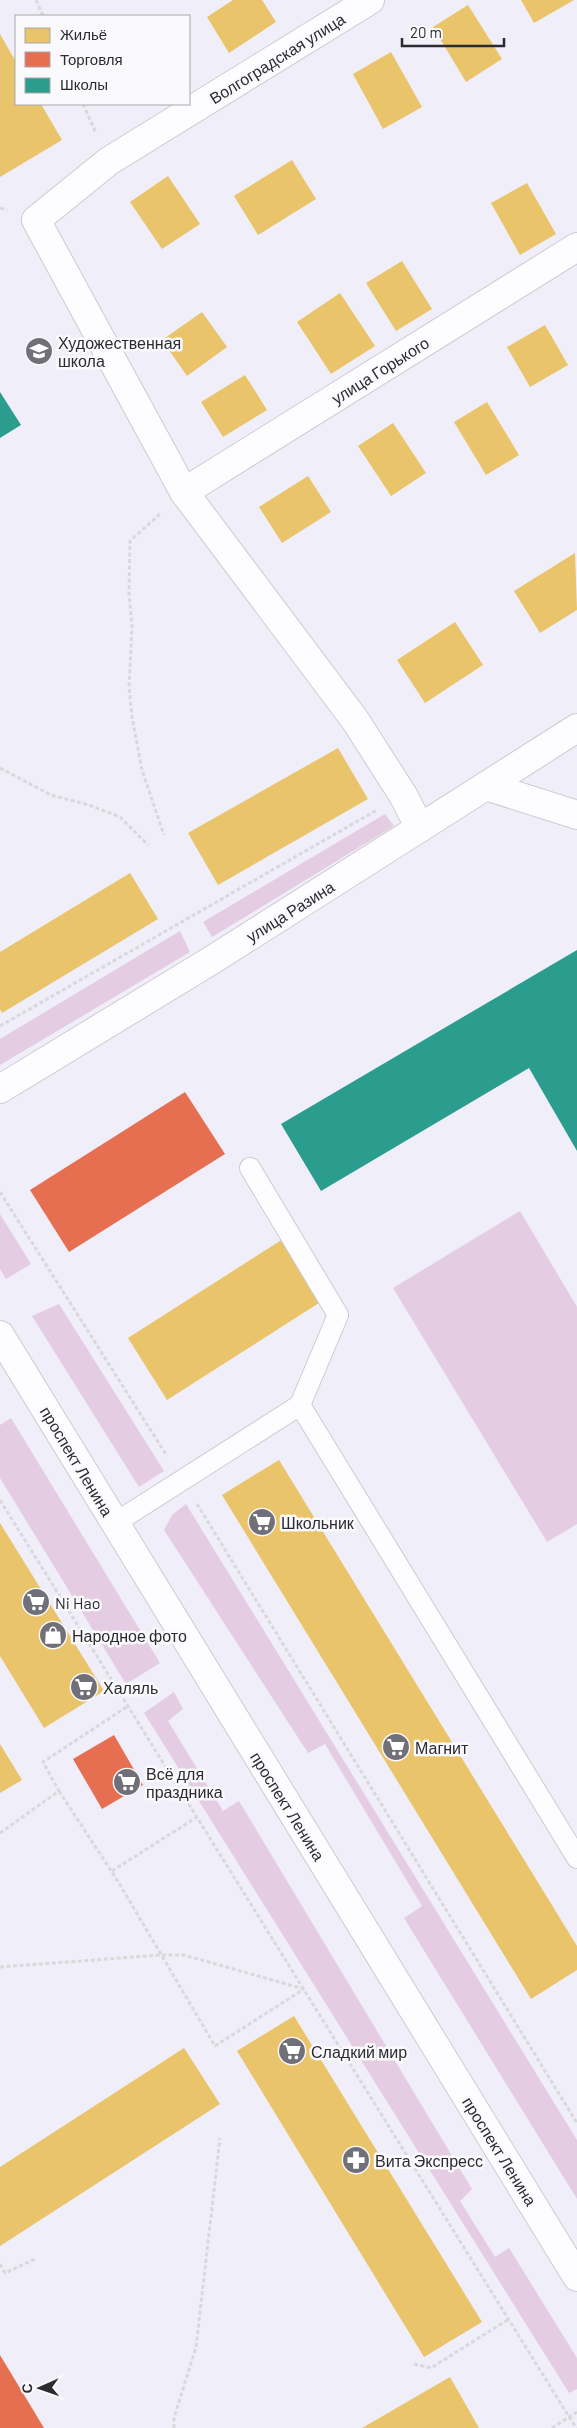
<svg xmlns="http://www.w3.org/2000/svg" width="577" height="2428" font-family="Barlow,sans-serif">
	<rect width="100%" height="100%" fill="#f0eef8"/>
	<g fill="#e4cde3">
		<polygon points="385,814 394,826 212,937 203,922"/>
		<polygon points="180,931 190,952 0,1065 0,1039"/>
		<polygon points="520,1211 577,1307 577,1524 547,1542 393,1288"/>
		<polygon points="0,1214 31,1264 6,1279 0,1269"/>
		<polygon points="59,1304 164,1471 139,1487 32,1316"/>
		<polygon points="11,1418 160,1663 126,1684 0,1478 0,1425"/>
		<polygon points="186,1504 577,2140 577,2199 404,1918 422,1906 325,1744 308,1753 164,1530 172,1515"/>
		<polygon points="174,1692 183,1709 168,1721 223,1811 239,1801 472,2189 460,2201 495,2257 509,2248 577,2358 577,2389 569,2393 144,1713"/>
	</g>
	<g fill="#e9c46a">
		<polygon points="233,0 262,0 276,22 229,53 207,17"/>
		<polygon points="521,0 574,0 534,23"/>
		<polygon points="468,5 502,59 466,82 433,27"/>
		<polygon points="0,34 16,62 16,104 41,104 62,140 0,177"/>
		<polygon points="391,52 422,107 383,129 353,74"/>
		<polygon points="292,160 316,199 258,235 234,196"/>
		<polygon points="168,176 200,224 162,249 130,202"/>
		<polygon points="527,183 556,234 520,255 491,203"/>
		<polygon points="402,261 432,309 396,331 366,283"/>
		<polygon points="340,293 375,346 331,374 297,322"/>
		<polygon points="202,312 227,347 187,376 162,340"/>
		<polygon points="545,325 568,365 530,387 507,347"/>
		<polygon points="245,375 267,410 223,437 201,402"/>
		<polygon points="487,402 519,455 486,475 454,422"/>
		<polygon points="393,423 426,473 391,496 358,446"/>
		<polygon points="308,476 331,512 282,543 259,507"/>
		<polygon points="575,553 577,610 540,633 514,591"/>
		<polygon points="455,622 483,665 425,703 397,660"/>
		<polygon points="338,748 368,799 218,885 188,833"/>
		<polygon points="130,873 158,919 2,1013 0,1009 0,952"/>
		<polygon points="283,1239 322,1301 167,1400 128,1338"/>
		<polygon points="279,1460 577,1946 577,1970 531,1999 222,1495"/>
		<polygon points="0,1523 104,1691 44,1728 0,1656"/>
		<polygon points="0,1744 22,1780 0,1793"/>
		<polygon points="294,2016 482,2322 424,2357 237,2051"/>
		<polygon points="184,2048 220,2104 0,2246 0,2167"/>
		<polygon points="450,2377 479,2428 362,2428"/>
	</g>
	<g fill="#e76f51">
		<polygon points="185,1092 225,1154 69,1252 30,1190"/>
		<polygon points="114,1735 143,1785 102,1809 73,1759"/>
		<polygon points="0,2355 44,2428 0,2428"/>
	</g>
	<g fill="#2a9d8f">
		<polygon points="0,392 21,425 0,438"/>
		<polygon points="577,950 577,1151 529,1068 321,1191 281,1124"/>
	</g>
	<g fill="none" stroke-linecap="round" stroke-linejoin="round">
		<g stroke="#cdcbd2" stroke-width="22">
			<g id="lane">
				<polyline points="250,1168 338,1315 300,1405"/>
				<polyline points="115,1523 300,1405 577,1858"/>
			</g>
		</g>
		<g stroke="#cdcbd2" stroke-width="30">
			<g id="street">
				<polyline points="370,0 109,161 36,220 184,492 355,720 403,795 420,828"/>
				<polyline points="184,492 577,247"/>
				<polyline points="486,786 577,815"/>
				<polyline points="0,1089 212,960 577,728"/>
			</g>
		</g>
		<g stroke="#cdcbd2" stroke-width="30">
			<polyline id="secondary" points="0,1335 577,2277"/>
		</g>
		<g stroke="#d9d9db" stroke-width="3" stroke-dasharray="4 2.5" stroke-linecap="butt">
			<polyline points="36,0 43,16"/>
			<polyline points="83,104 96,133"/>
			<polyline points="0,208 7,210"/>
			<polyline points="160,514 130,541 129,594 132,626 129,687 132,717 142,770 164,835"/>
			<polyline points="0,768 51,795 89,805 120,817 148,845"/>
			<polyline points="0,1026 377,810"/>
			<polyline points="0,1192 167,1456"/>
			<polyline points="0,1500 576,2428"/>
			<polyline points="197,1504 577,2123"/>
			<polyline points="59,1791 119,1883 215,2046 304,1989"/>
			<polyline points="0,1833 59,1791 43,1762 128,1706"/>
			<polyline points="112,1871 197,1817"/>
			<polyline points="0,1967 161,1955 184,1955 304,1989"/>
			<polyline points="0,2264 5,2273 35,2259"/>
			<polyline points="414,2364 431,2368 509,2319"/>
			<polyline points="174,2428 174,2418 196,2347 220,2138"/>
			<polyline points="552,2428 577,2412"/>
		</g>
		<use href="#lane" stroke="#fdfcfe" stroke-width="20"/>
		<use href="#street" stroke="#fdfcfe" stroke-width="28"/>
		<use href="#secondary" stroke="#fdfcfe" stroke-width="28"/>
	</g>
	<defs>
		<g id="school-disc" transform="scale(1.4375)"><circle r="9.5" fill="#716f77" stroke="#fafafd"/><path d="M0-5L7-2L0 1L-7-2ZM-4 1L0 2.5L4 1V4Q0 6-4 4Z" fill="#fff"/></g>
		<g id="supermarket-disc" transform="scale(1.4375)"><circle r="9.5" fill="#716f77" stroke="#fafafd"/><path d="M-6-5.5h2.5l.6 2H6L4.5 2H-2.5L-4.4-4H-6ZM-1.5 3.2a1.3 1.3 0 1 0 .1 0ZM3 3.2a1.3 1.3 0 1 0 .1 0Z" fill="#fff"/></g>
		<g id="shop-disc" transform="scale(1.4375)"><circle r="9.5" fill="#716f77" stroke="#fafafd"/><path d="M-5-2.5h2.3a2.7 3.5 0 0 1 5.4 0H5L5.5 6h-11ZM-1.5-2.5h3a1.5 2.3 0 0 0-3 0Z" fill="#fff"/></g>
		<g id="pharmacy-disc" transform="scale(1.4375)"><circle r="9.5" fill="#716f77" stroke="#fafafd"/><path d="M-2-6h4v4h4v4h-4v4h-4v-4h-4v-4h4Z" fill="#fff"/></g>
	</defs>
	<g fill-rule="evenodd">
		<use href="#school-disc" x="39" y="351"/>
		<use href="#supermarket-disc" x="262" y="1522"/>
		<use href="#supermarket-disc" x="36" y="1602"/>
		<use href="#shop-disc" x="53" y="1635"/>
		<use href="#supermarket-disc" x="84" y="1687"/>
		<use href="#supermarket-disc" x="396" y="1747"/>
		<use href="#supermarket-disc" x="127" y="1782"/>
		<use href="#supermarket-disc" x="292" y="2051"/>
		<use href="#pharmacy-disc" x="356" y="2160"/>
	</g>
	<g text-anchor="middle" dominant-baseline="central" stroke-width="5" stroke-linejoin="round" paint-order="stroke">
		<g font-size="16" fill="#2c2b31" stroke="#fafafd">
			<text transform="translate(277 58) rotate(-32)">Волгоградская улица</text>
			<text transform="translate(380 370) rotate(-32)">улица Горького</text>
			<text transform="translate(290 911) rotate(-32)">улица Разина</text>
			<text transform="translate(77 1461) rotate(59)">проспект Ленина</text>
			<text transform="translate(288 1806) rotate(58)">проспект Ленина</text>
			<text transform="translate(500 2151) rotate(58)">проспект Ленина</text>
		</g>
		<g font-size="16" fill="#2c2b31" stroke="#fafafd" text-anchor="start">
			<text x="58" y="342">Художественная<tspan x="58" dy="18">школа</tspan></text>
			<text x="281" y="1522">Школьник</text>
			<text x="55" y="1602">Ni Hao</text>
			<text x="72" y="1635">Народное фото</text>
			<text x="103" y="1687">Халяль</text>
			<text x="415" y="1747">Магнит</text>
			<text x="146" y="1773">Всё для<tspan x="146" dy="18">праздника</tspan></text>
			<text x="311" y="2051">Сладкий мир</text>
			<text x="375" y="2160">Вита Экспресс</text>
		</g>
	</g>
	<rect x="15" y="15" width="175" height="90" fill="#fafafd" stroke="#a8a7ab"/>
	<rect x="25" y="28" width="25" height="15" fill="#e9c46a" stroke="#a8a7ab"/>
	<text x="60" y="40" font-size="15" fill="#2c2b31">Жильё</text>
	<rect x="25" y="52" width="25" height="15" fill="#e76f51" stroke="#a8a7ab"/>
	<text x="60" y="65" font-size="15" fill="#2c2b31">Торговля</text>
	<rect x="25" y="78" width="25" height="15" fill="#2a9d8f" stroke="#a8a7ab"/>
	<text x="60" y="90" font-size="15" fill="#2c2b31">Школы</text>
	<g transform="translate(40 2388) rotate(268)" stroke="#fafafd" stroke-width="4" paint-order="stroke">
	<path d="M0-4L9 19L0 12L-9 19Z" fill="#2c2b31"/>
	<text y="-8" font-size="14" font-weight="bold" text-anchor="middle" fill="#2c2b31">С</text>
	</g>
	<path d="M402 38v8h102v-8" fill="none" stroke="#2c2b31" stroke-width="2.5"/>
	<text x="410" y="38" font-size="15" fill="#2c2b31" stroke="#fafafd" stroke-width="4" paint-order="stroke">20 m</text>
</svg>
